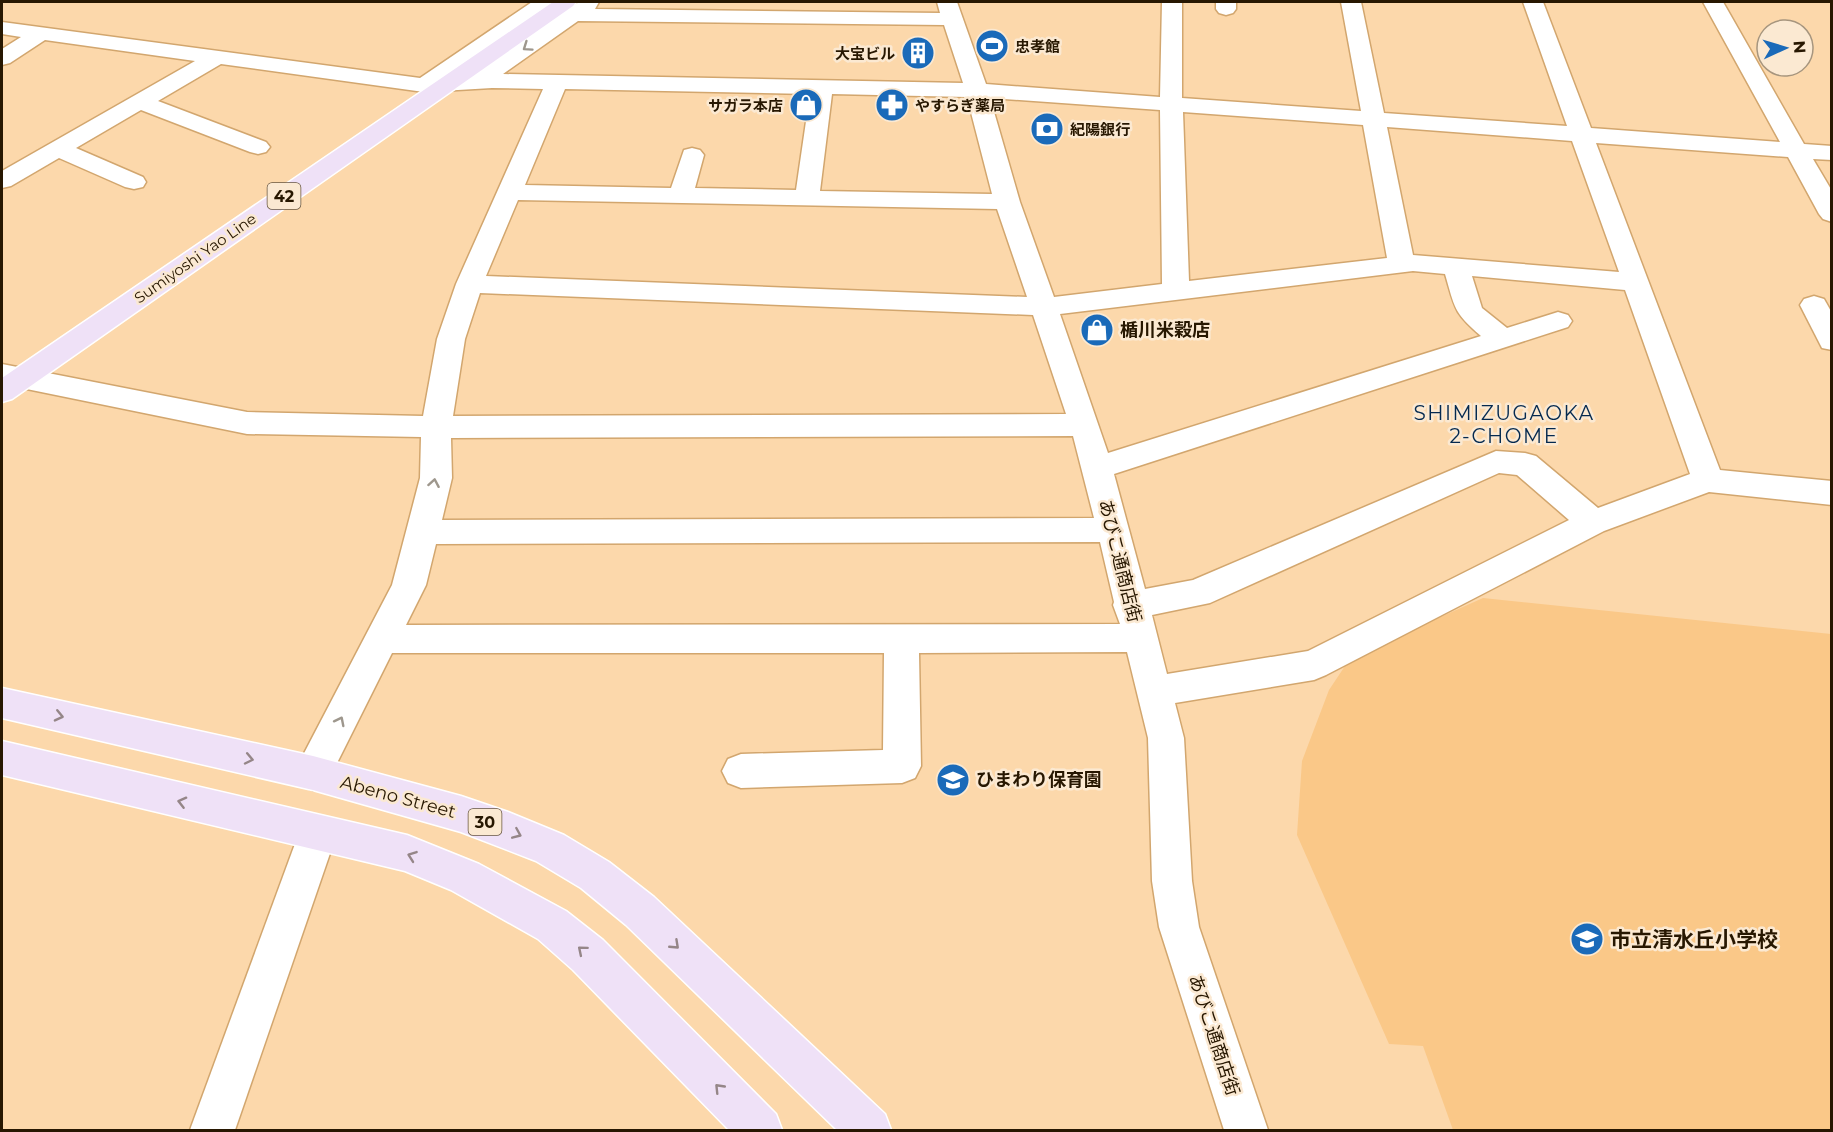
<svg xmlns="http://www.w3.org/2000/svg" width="1833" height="1132" font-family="Montserrat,'Noto Sans JP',sans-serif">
	<rect width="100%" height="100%" fill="#fcd8ab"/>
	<polygon fill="#fac888" points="1483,598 1831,634 1831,1130 1453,1130 1423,1046 1389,1044 1297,835 1302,761 1329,690 1351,657"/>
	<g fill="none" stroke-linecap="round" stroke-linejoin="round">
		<g stroke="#d2a66e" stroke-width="3">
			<g id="minor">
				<path d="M532,2h23l-3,4 -101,71 21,-2 107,-73h20l-4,7 345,4 -3,-11h20l29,82 174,13 2,-95h20v96l179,13 -20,-109h20l23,111 183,13 -44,-124h20l48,126 189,14 -77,-140h20l81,142 28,2v14l-19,-1 19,32v31l-9,-3 -4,-5 -31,-57 -192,-14 124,327 112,11v24l-123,-13 -105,39 -278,144 -12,5 -139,23 9,35 8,143 7,46 69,203h-44l-65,-203 -7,-46 -4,-143 -21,-86 -208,1 2,113 -6,12 -13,5 -161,5 -13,-5 -6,-12 6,-12 13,-5 142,-4 1,-97h-492l-66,132 -13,5 -13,-5 -6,-12 6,-12 92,-176 28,-107 1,-41 -174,-3 -245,-50v-20l245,48 176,4 14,-77 19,-55 87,-195 -51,-1 -68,4 -203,-28 -63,37 108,41 4,5 -4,5 -8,2 -8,-2 -109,-42 -65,38 67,29 3,5 -3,5 -9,2 -9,-2 -66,-29 -48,28 -9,2v-17l193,-110 -150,-21 -35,23 -8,2v-16l19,-12 -19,-3v-12l418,56zM578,21l366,4 19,58 -460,-9zM565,89l245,5 -14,96 -101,-2 9,-33 -4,-5 -8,-2 -8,2 -13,38 -146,-3zM832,94l135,3 25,97 -172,-3zM990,98l170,12 2,174 -108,13 -34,-95zM1183,112l180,13 24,133 -198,23zM1387,127l185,14 47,131 -206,-17zM518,200l479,9 30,88 -541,-21zM1413,271l32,3c10,34 8,38 36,62l-373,117 -48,-139zM1472,276l153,14 65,184 -92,34 -62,-52 -11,-3 -29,-2 -303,129 -48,9 -31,-115 454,-147 4,-6 -4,-6 -10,-3 -51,16 -25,-20zM480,293l553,22 33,99 -613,2 12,-77zM1073,436l21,82 -652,2 10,-42 -1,-40zM1499,473l18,2 52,45 -261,131 -141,23 -15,-59 58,-12zM1100,542l14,60 -1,3 7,19 -714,1 20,-40 10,-41z"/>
				<polygon points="1216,2 1236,2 1236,9 1233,13 1226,15 1219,13 1216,9"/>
				<polygon points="1814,296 1824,299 1832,313 1832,350 1822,348 1800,305 1804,299"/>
				<polygon points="318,815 332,820 337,833 235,1130 190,1130 299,833 304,820"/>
			</g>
		</g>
		<g stroke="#fff" stroke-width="3">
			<g id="major">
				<polygon points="553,2 576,2 573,6 12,399 2,402 2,378"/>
				<polygon points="2,688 313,756 461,796 508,812 564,835 609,862 654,897 885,1114 891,1130 837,1130 626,925 581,888 536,861 461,832 313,790 2,718"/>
				<polygon points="2,741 407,835 479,864 566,911 603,940 776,1114 782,1130 729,1130 573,970 538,939 451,890 405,871 2,775"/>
			</g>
		</g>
		<use href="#minor" fill="#fff" fill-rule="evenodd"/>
		<use href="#major" fill="#efe1f7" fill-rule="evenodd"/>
	</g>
	<defs><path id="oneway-chevron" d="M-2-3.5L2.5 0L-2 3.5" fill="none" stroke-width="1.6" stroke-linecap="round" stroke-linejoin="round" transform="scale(1.5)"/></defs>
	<g stroke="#9e978d">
		<use href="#oneway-chevron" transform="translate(527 47) rotate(145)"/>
		<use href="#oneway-chevron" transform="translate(434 483) rotate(-80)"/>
		<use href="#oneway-chevron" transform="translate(340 721) rotate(-63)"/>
	</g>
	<g stroke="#958688">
		<use href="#oneway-chevron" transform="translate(59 716) rotate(13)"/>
		<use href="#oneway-chevron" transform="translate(249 759) rotate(12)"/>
		<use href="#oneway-chevron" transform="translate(182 802) rotate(-166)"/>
		<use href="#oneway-chevron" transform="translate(517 834) rotate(23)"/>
		<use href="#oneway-chevron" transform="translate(412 856) rotate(-160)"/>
		<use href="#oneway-chevron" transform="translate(675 945) rotate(43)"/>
		<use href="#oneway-chevron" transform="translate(582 950) rotate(-140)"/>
		<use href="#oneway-chevron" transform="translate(719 1088) rotate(-134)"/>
	</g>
	<defs>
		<g id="stadium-disc" transform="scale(1.725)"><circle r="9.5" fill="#1a6ab9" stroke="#fbe9d2"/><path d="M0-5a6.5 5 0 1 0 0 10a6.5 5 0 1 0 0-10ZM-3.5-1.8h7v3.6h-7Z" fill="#fff"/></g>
		<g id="building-disc" transform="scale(1.725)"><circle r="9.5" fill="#1a6ab9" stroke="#fbe9d2"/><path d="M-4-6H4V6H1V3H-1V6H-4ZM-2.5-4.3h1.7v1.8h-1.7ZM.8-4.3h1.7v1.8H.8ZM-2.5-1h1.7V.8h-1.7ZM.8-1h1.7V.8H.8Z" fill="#fff"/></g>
		<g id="shop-disc" transform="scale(1.725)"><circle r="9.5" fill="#1a6ab9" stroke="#fbe9d2"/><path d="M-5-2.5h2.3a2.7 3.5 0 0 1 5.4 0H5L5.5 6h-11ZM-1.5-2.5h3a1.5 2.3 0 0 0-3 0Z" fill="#fff"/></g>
		<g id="pharmacy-disc" transform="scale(1.725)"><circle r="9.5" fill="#1a6ab9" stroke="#fbe9d2"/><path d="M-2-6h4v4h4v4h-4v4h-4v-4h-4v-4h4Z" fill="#fff"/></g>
		<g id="bank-disc" transform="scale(1.725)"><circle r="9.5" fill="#1a6ab9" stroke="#fbe9d2"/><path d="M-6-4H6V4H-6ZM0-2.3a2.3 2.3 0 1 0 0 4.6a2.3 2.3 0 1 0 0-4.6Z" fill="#fff"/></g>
		<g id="school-disc" transform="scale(1.725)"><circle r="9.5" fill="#1a6ab9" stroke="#fbe9d2"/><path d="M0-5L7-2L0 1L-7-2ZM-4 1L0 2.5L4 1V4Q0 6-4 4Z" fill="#fff"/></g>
	</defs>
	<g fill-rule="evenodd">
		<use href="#stadium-disc" x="992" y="46"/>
		<use href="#building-disc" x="918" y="53"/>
		<use href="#shop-disc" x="806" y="105"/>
		<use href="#pharmacy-disc" x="892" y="105"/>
		<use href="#bank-disc" x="1047" y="129"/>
		<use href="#shop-disc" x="1097" y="330"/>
		<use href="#school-disc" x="953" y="780"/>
		<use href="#school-disc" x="1587" y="939"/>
	</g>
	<g text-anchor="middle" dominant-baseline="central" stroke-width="5" stroke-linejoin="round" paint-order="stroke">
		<g font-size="15" font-weight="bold" fill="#271701" stroke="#fbe9d2" text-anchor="start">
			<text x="1015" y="46">忠孝館</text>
			<text x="895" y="53" text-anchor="end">大宝ビル</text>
			<text x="783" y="105" text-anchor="end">サガラ本店</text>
			<text x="915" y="105">やすらぎ薬局</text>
			<text x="1070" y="129">紀陽銀行</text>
		</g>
		<g font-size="15" fill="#271701" stroke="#fbe9d2">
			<text transform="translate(195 258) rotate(-35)">Sumiyoshi Yao Line</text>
		</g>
		<g fill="#fbe9d2" stroke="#675640" stroke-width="1.5">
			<rect x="267.5" y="183" width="33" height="26" rx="4.5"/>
			<rect x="468.5" y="809" width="33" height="26" rx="4.5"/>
		</g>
		<g font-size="16" font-weight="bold" fill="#271701">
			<text x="284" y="196">42</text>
			<text x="485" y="822">30</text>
		</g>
		<g font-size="18" font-weight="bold" fill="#271701" stroke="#fbe9d2" text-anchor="start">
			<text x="1120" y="330">楯川米穀店</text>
			<text x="976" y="780">ひまわり保育園</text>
		</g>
		<g font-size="18" fill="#271701" stroke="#fbe9d2">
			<text transform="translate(1120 561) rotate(76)">あびこ通商店街</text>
			<text transform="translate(398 797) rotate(15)">Abeno Street</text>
			<text transform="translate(1214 1035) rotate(72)">あびこ通商店街</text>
		</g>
		<g font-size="20" letter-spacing="1.5" fill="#04294f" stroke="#fbe9d2">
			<text x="1504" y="413">SHIMIZUGAOKA<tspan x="1504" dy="23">2-CHOME</tspan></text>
		</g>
		<g font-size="21" font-weight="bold" fill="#271701" stroke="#fbe9d2" text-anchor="start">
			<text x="1610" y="939">市立清水丘小学校</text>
		</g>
	</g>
	<rect width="1833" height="1132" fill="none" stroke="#271701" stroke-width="6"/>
	<g transform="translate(1785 48) rotate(86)"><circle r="28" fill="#fbe9d2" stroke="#a6957e" stroke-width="1.5"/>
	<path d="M0-4.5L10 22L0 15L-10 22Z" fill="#1a6ab9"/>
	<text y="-9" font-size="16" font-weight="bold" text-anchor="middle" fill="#271701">N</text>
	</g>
</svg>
